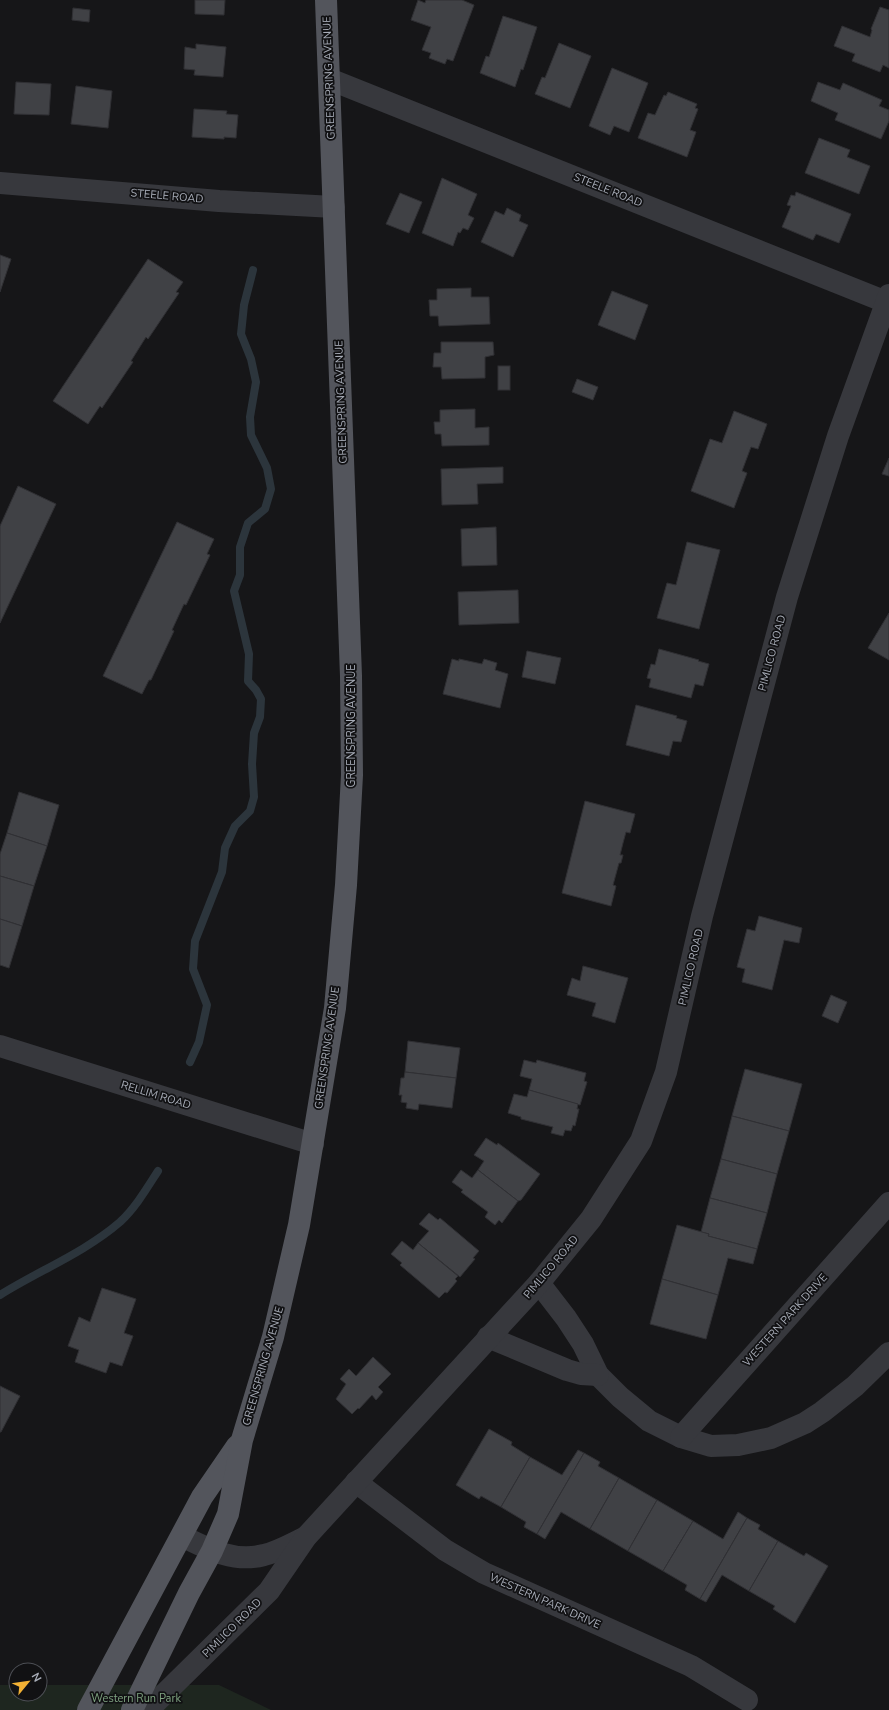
<svg xmlns="http://www.w3.org/2000/svg" width="889" height="1710" font-family="'Nunito Sans',sans-serif">
	<rect width="100%" height="100%" fill="#161618"/>
	<polygon fill="#1e261f" points="0,1685 16,1685 16,1694 40,1694 40,1685 219,1685 271,1710 0,1710"/>
	<g fill="none" stroke-linecap="round" stroke-linejoin="round">
		<g stroke="#2c353c" stroke-width="8">
			<polyline points="190,1062 199,1042 207,1005 193,969 195,941 222,872 225,848 235,826 250,811 254,797 252,764 254,733 260,717 261,699 256,690 248,681 249,654 234,591 240,575 240,547 248,523 265,509 271,489 267,468 251,435 250,417 256,382 251,359 241,334 244,305 253,270"/>
			<path d="M0,1295c40,-25 84,-42 120,-73 16,-15 27,-34 38,-51"/>
		</g>
	</g>
	<g fill="#404145" stroke="#303034">
		<polygon points="195,0 225,0 224,15 195,14"/>
		<polygon points="418,0 425,3 426,0 462,0 474,5 453,61 447,59 445,64 429,58 431,53 422,50 431,27 411,20"/>
		<polygon points="880,7 889,10 889,68 883,65 880,72 852,61 855,54 834,46 842,26 870,37 872,30 871,29"/>
		<polygon points="73,8 90,10 89,22 72,20"/>
		<polygon points="503,16 537,27 523,70 521,69 515,87 480,73 486,56 489,57"/>
		<polygon points="559,43 591,56 570,108 535,94 542,77 545,78"/>
		<polygon points="196,44 226,47 223,77 194,75 195,70 184,69 185,47 196,49"/>
		<polygon points="612,68 648,83 629,132 614,126 610,135 589,126"/>
		<polygon points="16,82 51,84 49,115 14,114"/>
		<polygon points="818,82 840,90 843,83 882,100 879,106 889,110 889,121 881,139 835,120 838,113 811,101"/>
		<polygon points="76,86 112,91 108,128 71,124"/>
		<polygon points="668,92 697,104 695,108 698,109 690,130 696,132 687,157 638,138 648,113 655,115 664,95 666,96"/>
		<polygon points="194,109 227,111 226,114 238,115 236,138 224,137 224,139 192,137"/>
		<polygon points="819,138 850,150 847,157 870,166 859,194 805,173"/>
		<polygon points="442,178 477,194 468,215 474,218 468,230 463,228 460,233 458,232 453,246 422,233"/>
		<polygon points="796,192 851,214 839,243 816,234 813,240 782,227 791,206 787,205 791,195 795,196"/>
		<polygon points="400,193 422,202 409,233 386,224"/>
		<polygon points="507,208 521,215 519,221 528,225 513,257 481,242 495,211 504,215"/>
		<polygon points="0,255 11,259 0,292"/>
		<polygon points="148,259 183,282 176,292 179,293 148,339 146,337 131,361 133,362 102,408 100,406 88,424 53,401"/>
		<polygon points="471,288 471,297 489,297 490,324 439,326 438,316 430,316 429,300 437,300 437,289"/>
		<polygon points="612,291 648,305 635,340 598,325"/>
		<polygon points="441,342 493,342 494,355 485,357 485,378 442,379 441,367 433,367 434,353 441,353"/>
		<rect x="498" y="366" width="12" height="24"/>
		<polygon points="577,379 598,387 593,400 572,392"/>
		<polygon points="475,409 475,428 489,427 489,445 442,446 441,434 435,434 434,422 440,422 440,410"/>
		<polygon points="734,411 767,424 758,449 751,447 742,471 747,473 734,508 691,491 710,439 722,443"/>
		<polygon points="889,458 889,476 882,474"/>
		<polygon points="503,467 503,483 477,484 478,504 442,505 441,469"/>
		<polygon points="18,486 56,504 0,623 0,526"/>
		<polygon points="177,522 214,539 207,554 210,555 186,605 184,604 172,630 174,631 151,680 149,680 142,694 103,676"/>
		<polygon points="496,527 497,565 462,566 461,529"/>
		<polygon points="687,542 720,550 699,629 657,618 667,583 676,585"/>
		<polygon points="518,590 519,623 459,625 458,592"/>
		<polygon points="889,613 889,660 868,648"/>
		<polygon points="659,649 699,660 698,661 709,664 703,686 695,684 691,698 649,687 651,679 647,678 651,664 655,665"/>
		<polygon points="527,651 561,658 555,684 522,677"/>
		<polygon points="452,659 459,661 459,659 482,664 484,659 497,663 495,670 508,674 500,708 443,694"/>
		<polygon points="636,705 677,716 676,718 687,721 681,742 673,741 669,756 626,745"/>
		<polygon points="19,792 59,805 47,846 7,833"/>
		<polygon points="585,801 635,814 630,833 626,832 623,843 620,855 623,855 621,863 619,863 613,885 616,886 611,906 562,893"/>
		<polygon points="7,833 47,846 34,886 0,876 0,854"/>
		<polygon points="0,876 34,886 22,926 0,919"/>
		<polygon points="759,916 802,928 799,943 784,940 772,990 742,982 745,969 737,967 747,929 755,931"/>
		<polygon points="0,919 22,926 9,968 0,965"/>
		<polygon points="583,966 628,978 615,1023 592,1016 596,1003 567,995 572,978 580,981"/>
		<polygon points="831,995 847,1002 838,1023 822,1016"/>
		<polygon points="408,1041 460,1048 456,1078 405,1072"/>
		<polygon points="524,1060 536,1063 537,1060 586,1073 584,1081 587,1082 580,1105 529,1090 532,1079 520,1076"/>
		<polygon points="745,1069 802,1084 789,1131 732,1116"/>
		<polygon points="405,1072 456,1078 452,1108 419,1104 418,1110 406,1108 407,1103 401,1102 402,1095 399,1095 401,1078 404,1078"/>
		<polygon points="529,1090 578,1104 577,1109 579,1109 575,1126 573,1125 571,1131 565,1130 563,1136 551,1133 553,1127 521,1119 521,1117 508,1113 514,1094 527,1097"/>
		<polygon points="732,1116 789,1131 777,1174 721,1159"/>
		<polygon points="486,1138 497,1145 498,1143 540,1174 521,1200 518,1201 478,1170 484,1161 474,1155"/>
		<polygon points="721,1159 777,1174 767,1213 710,1198"/>
		<polygon points="461,1170 472,1178 478,1170 518,1201 502,1223 499,1220 495,1225 485,1217 488,1212 461,1192 463,1190 452,1182"/>
		<polygon points="710,1198 767,1213 757,1249 708,1236 709,1234 701,1232"/>
		<polygon points="429,1213 438,1220 440,1218 479,1251 473,1258 475,1259 460,1277 418,1243 429,1231 419,1224"/>
		<polygon points="677,1225 709,1234 708,1236 757,1249 753,1264 728,1258 718,1295 662,1279"/>
		<polygon points="402,1241 413,1250 418,1243 458,1276 455,1279 457,1281 447,1293 445,1292 439,1298 400,1265 402,1263 391,1254"/>
		<polygon points="662,1279 718,1295 706,1339 650,1324"/>
		<polygon points="102,1288 136,1299 124,1333 133,1336 122,1366 110,1362 106,1373 75,1362 79,1350 68,1346 79,1317 90,1322"/>
		<polygon points="373,1357 391,1374 378,1387 383,1392 376,1400 372,1395 359,1409 358,1408 352,1414 336,1399 346,1384 340,1379 349,1369 356,1376"/>
		<polygon points="0,1386 20,1396 1,1432 0,1432"/>
		<polygon points="489,1429 512,1442 511,1445 530,1457 501,1507 481,1496 479,1499 456,1485"/>
		<polygon points="578,1450 584,1453 537,1534 524,1527 526,1522 501,1507 530,1457 562,1475"/>
		<polygon points="584,1453 600,1462 598,1466 619,1478 590,1529 561,1512 545,1539 537,1534"/>
		<polygon points="619,1478 657,1500 628,1551 590,1529"/>
		<polygon points="657,1500 693,1521 663,1571 628,1551"/>
		<polygon points="738,1512 747,1518 700,1599 685,1590 687,1585 663,1571 693,1521 723,1539"/>
		<polygon points="747,1518 760,1525 758,1529 778,1541 749,1591 722,1575 706,1602 700,1599"/>
		<polygon points="778,1541 804,1556 806,1553 828,1566 795,1623 773,1609 775,1606 749,1591"/>
	</g>
	<g fill="none" stroke-linecap="round" stroke-linejoin="round">
		<g stroke="#37383d" stroke-width="22">
			<polyline points="329,79 886,302"/>
			<polyline points="0,183 219,201 334,207"/>
			<polyline points="0,1046 313,1144"/>
			<polyline points="539,1283 566,1318 583,1344 598,1375 620,1397 649,1421 681,1437 711,1446 738,1445 771,1438 805,1423 822,1412 855,1386 889,1353"/>
			<polyline points="488,1337 567,1370 581,1374 598,1375"/>
			<polyline points="681,1437 889,1203"/>
			<polyline points="356,1482 445,1550 484,1573 691,1666 747,1700"/>
			<path d="M182,1536c26,13 52,27 82,19 14,-3 29,-12 42,-18"/>
			<polyline points="148,1710 269,1591 306,1537 539,1283 591,1219 641,1141 666,1072 702,916 787,597 838,436 889,295"/>
		</g>
		<g stroke="#53555c" stroke-width="22">
			<polyline points="88,1710 202,1497 237,1446"/>
			<polyline points="132,1710 189,1593 212,1551 228,1514 242,1440 273,1337 299,1225 335,1008 346,885 352,775 351,676 326,0"/>
		</g>
	</g>
	<g text-anchor="middle" dominant-baseline="central" stroke-width="3.5" stroke-linejoin="round" paint-order="stroke">
		<g font-size="11" fill="#a8adb8" stroke="#111113">
			<text transform="translate(329 78) rotate(-92)">GREENSPRING AVENUE</text>
			<text transform="translate(608 190) rotate(22)">STEELE ROAD</text>
			<text transform="translate(167 196) rotate(5)">STEELE ROAD</text>
			<text transform="translate(341 402) rotate(-92)">GREENSPRING AVENUE</text>
			<text transform="translate(772 653) rotate(-75)">PIMLICO ROAD</text>
			<text transform="translate(351 726) rotate(-90)">GREENSPRING AVENUE</text>
			<text transform="translate(691 967) rotate(-77)">PIMLICO ROAD</text>
			<text transform="translate(327 1048) rotate(-82)">GREENSPRING AVENUE</text>
			<text transform="translate(156 1095) rotate(17)">RELLIM ROAD</text>
			<text transform="translate(551 1267) rotate(-50)">PIMLICO ROAD</text>
			<text transform="translate(785 1320) rotate(-48)">WESTERN PARK DRIVE</text>
			<text transform="translate(263 1366) rotate(-74)">GREENSPRING AVENUE</text>
			<text transform="translate(545 1601) rotate(24)">WESTERN PARK DRIVE</text>
			<text transform="translate(232 1628) rotate(-45)">PIMLICO ROAD</text>
		</g>
		<g font-size="11" fill="#7fa381" stroke="#111113">
			<text x="136" y="1698">Western Run Park</text>
		</g>
	</g>
	<g transform="translate(28 1682) rotate(61)"><circle r="19" fill="#111113" stroke="#4d4f55"/>
	<path d="M0-3L7 15L0 10L-7 15Z" fill="#f2b134"/>
	<text y="-6" font-size="11" font-weight="bold" text-anchor="middle" fill="#a8adb8">N</text>
	</g>
</svg>
